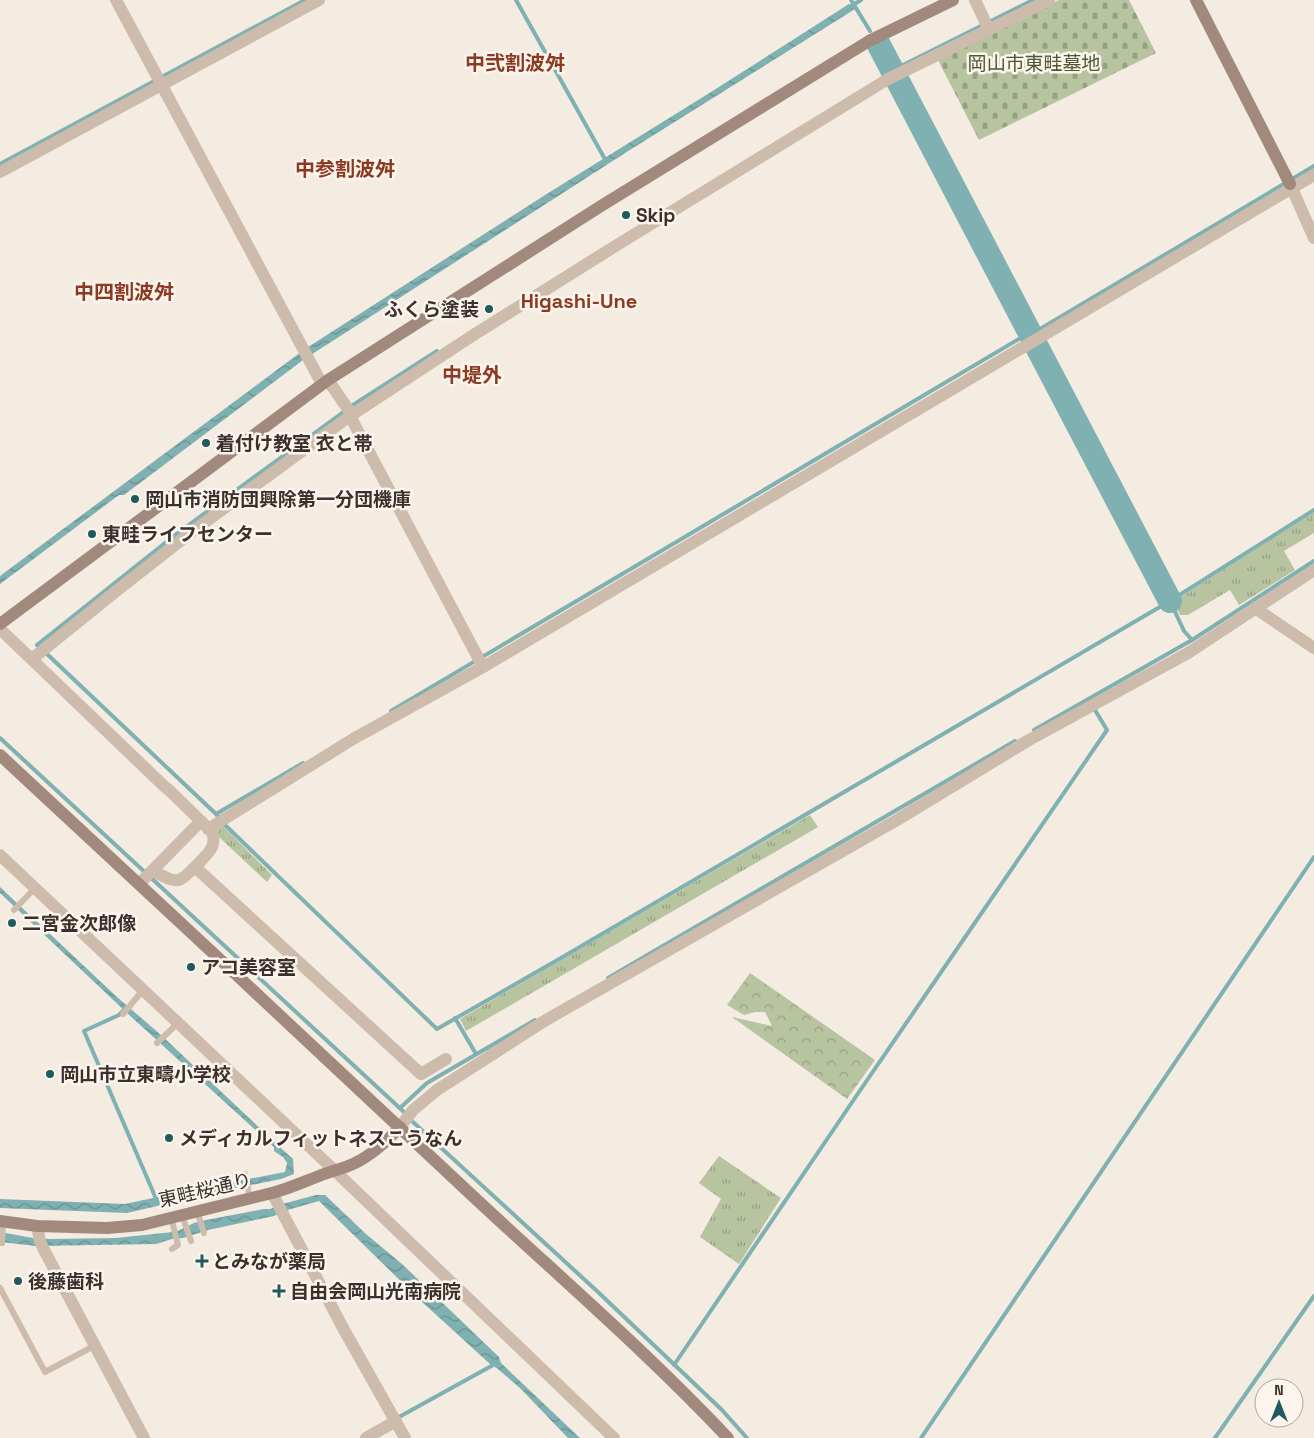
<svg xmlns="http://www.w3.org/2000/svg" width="1314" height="1438" font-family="'Space Grotesk','Noto Sans JP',sans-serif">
	<defs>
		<pattern id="grass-tufts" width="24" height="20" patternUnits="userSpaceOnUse" patternTransform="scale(1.25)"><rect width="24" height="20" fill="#b8c4a0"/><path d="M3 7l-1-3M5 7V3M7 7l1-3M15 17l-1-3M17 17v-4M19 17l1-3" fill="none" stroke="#97a083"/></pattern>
		<pattern id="forest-crowns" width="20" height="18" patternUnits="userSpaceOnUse" patternTransform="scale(1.25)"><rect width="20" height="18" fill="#b8c4a0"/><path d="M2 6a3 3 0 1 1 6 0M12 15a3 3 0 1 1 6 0" fill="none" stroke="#97a083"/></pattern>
		<pattern id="cemetery-stones" width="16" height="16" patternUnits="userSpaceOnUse" patternTransform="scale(1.25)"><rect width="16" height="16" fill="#b8c4a0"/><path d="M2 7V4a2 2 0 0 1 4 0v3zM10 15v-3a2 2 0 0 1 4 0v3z" fill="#97a083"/></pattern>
		<pattern id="water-waves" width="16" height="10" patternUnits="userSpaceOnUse" patternTransform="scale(1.25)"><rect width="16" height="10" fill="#7fb0b2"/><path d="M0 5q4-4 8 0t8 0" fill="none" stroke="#699091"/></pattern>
	</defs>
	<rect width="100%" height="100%" fill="#f4ebe1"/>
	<g fill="url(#grass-tufts)">
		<polygon points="1314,512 1314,533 1284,551 1295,570 1239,605 1230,590 1188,615 1180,615 1177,608 1179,598"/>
		<polygon points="810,815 818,827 466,1031 460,1019"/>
		<polygon points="223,826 272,875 267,882 219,837 218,830"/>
		<polygon points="719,1156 781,1198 739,1264 700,1237 721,1199 699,1183"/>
	</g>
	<polygon fill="url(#forest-crowns)" points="750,973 875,1060 847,1099 732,1017 772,1026 765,1012 755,1012 744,1015 727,1005"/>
	<polygon fill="url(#cemetery-stones)" points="1059,0 1129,0 1156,53 979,140 938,60"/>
	<g fill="url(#water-waves)">
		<polygon points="849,4 855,9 625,153 303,360 124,495 119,495 0,584 0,576 305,349 545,195 711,92"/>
		<polygon points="0,887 117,997 161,1035 283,1150 293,1159 294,1174 281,1179 231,1189 127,1213 0,1208 0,1199 125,1204 186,1191 285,1172 287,1163 283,1157 274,1151 274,1147 127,1013 0,893"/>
		<polygon points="316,1195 325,1195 366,1234 402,1264 499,1357 501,1363 580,1438 568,1438 521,1389 498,1369 490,1364 421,1301 319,1201 284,1211 274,1216 208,1230 183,1238 172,1239 156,1244 36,1246 0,1242 0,1232 33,1238 50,1239 116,1238 173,1232 178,1231 194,1223 206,1220 264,1209 270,1209 282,1204"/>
	</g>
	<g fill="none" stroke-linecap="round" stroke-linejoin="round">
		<g stroke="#7fb0b2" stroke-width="4">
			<polyline points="516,0 606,161"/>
			<polyline points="851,0 870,31"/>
			<polyline points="848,8 861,0"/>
			<polyline points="885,74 1033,0"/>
			<polyline points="0,164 305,0"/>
			<polyline points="1030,335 1314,166"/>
			<polyline points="1170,601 1184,631 1192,640"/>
			<polyline points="40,648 37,645 175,535 353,405 437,351"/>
			<polyline points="47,654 216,814 225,825 437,1029 561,958 1170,601 1314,510"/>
			<polyline points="391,711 1029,333"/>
			<polyline points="1034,730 1192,640 1314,561"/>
			<polyline points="0,738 404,1112"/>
			<polyline points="216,814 303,763"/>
			<polyline points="608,978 1015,741"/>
			<polyline points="124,1010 119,1015 84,1031 157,1201"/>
			<polyline points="455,1018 476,1054"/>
			<polyline points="400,1108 427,1083 535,1020"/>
			<polyline points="413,1122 598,1292 722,1410 747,1438"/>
			<polyline points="674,1365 859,1092 1107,730 1095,710"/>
			<polyline points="399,1417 495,1364"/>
			<polyline points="921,1438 1314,857"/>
			<polyline points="1215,1438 1314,1296"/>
		</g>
		<g stroke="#7fb0b2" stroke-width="24">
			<polyline points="879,45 1032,337"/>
			<polyline points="1037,347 1170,601"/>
		</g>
		<g stroke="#cdbbac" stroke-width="6">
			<polyline points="14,910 35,888"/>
			<polyline points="123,1014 143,990"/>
			<polyline points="157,1043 178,1023"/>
			<polyline points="245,1174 250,1199"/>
			<polyline points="197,1211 204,1233"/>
			<polyline points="182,1215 191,1241"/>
			<polyline points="171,1217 178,1245 172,1249"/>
			<polyline points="2,1243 3,1222"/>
			<polyline points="0,1288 45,1372 94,1346"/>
		</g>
		<g stroke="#cdbbac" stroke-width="12">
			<polyline points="116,0 322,384"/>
			<polyline points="975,0 989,30"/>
			<polyline points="0,172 319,0"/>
			<polyline points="1290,184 1314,238"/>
			<polyline points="328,380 352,415"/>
			<polyline points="350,416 483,667"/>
			<polyline points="1255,608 1314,648"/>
			<path d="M0,629l165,158 4,3 43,42c2,5 2,10 0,15 -3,7 -27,31 -33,33 -8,2 -19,-6 -26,-9"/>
			<polyline points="32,659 115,592 189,534 350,416 475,334 617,245 888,79 1049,0"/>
			<polyline points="208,829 353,739 483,667 1314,175"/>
			<polyline points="0,855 334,1170 614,1438"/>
			<polyline points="195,867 421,1074 446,1059"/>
			<polyline points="139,884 201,821"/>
			<polyline points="400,1127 413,1110 437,1090 546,1020 897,820 1029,740 1188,653 1314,570"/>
			<polyline points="272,1193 343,1328 405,1438"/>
			<polyline points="37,1226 40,1241 43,1248 144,1438"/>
			<polyline points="366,1438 396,1421"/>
		</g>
		<g stroke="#a18a7d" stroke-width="12">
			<polyline points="1196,0 1290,184"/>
			<polyline points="0,624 328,380 601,206 869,41 953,0"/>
			<path d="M0,755c159,148 319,296 477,445 84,78 172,154 251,238"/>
			<path d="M0,1221l37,5 70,2 35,-3 130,-32c16,-4 31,-11 47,-17 11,-5 25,-7 36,-13 17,-8 32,-22 45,-36"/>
		</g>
	</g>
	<g fill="#1f5a5e" stroke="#fbf5ee" stroke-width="2">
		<circle cx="626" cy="215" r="5"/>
		<circle cx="489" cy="309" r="5"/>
		<circle cx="206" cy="443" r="5"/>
		<circle cx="135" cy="499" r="5"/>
		<circle cx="92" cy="534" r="5"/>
		<circle cx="12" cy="923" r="5"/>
		<circle cx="191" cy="967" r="5"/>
		<circle cx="50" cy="1074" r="5"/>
		<circle cx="169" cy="1138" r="5"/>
		<path d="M199.5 1253.5h5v5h5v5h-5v5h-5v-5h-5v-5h5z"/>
		<circle cx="18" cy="1281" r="5"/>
		<path d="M276.5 1283.5h5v5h5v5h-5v5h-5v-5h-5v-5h5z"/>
	</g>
	<g text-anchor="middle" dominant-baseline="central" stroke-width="5" stroke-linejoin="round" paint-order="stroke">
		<g font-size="19" fill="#4a5a2e" stroke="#fbf5ee">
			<text x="1034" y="63">岡山市東畦墓地</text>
		</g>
		<g font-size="19" font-weight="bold" fill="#3b302b" stroke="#fbf5ee" text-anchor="start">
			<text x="636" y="215">Skip</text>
			<text x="479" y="309" text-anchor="end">ふくら塗装</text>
			<text x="216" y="443">着付け教室 衣と帯</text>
			<text x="145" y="499">岡山市消防団興除第一分団機庫</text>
			<text x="102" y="534">東畦ライフセンター</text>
			<text x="22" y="923">二宮金次郎像</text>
			<text x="201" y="967">アコ美容室</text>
			<text x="60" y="1074">岡山市立東疇小学校</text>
			<text x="179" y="1138">メディカルフィットネスこうなん</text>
			<text x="212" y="1261">とみなが薬局</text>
			<text x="28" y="1281">後藤歯科</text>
			<text x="290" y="1291">自由会岡山光南病院</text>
		</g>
		<g font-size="19" fill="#3b302b" stroke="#fbf5ee">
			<text transform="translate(205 1190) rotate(-13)">東畦桜通り</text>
		</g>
		<g font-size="20" font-weight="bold" fill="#8c3b22" stroke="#fbf5ee">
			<text x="515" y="63">中弐割波舛</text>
			<text x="345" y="169">中参割波舛</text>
			<text x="124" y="292">中四割波舛</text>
			<text x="579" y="301">Higashi-Une</text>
			<text x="472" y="375">中堤外</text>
		</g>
	</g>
	<g transform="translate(1279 1403)"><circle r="24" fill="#fbf5ee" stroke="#aea6a0"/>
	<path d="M0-4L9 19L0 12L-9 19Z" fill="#1f5a5e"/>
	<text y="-8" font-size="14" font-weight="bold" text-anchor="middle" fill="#3b302b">N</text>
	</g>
</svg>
